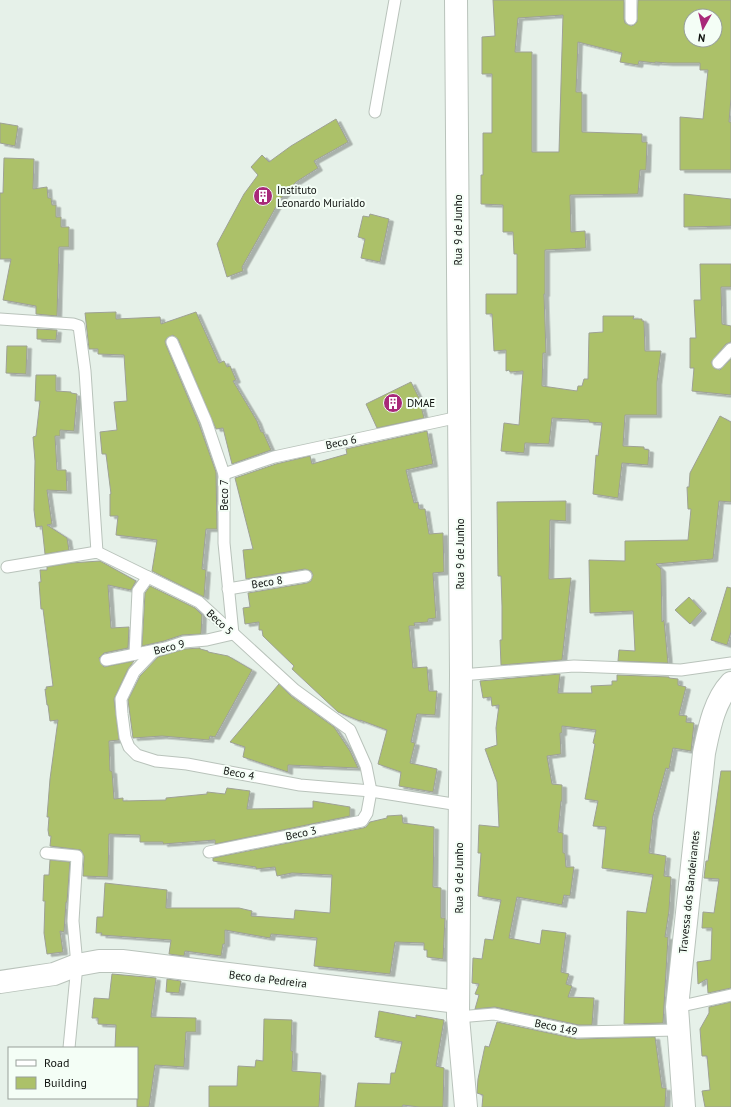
<svg xmlns="http://www.w3.org/2000/svg" width="731" height="1107" font-family="'PT Sans',sans-serif">
	<defs>
		<filter id="shadow"><feDropShadow dx="4.5" dy="2.5" stdDeviation="0" flood-color="#0004"/></filter>
	</defs>
	<rect width="100%" height="100%" fill="#e6f1e9"/>
	<g fill="#acc169" stroke="#9ea196" fill-rule="evenodd" filter="url(#shadow)">
		<path d="M493,0h131v19l1,4 6,3 3,-1 3,-3 1,-22h93v98l-2,24h2v48h-51v-53l23,2 5,-49h-8v-7h-32l-13,-1v1l-16,-2 -1,4 -18,-3 2,-9 -44,-11 -2,50h6v40l60,2v8h5l-1,28h-6l-2,24 -68,1 1,37 14,-1 1,17 -41,2v44h-1l2,59h-3l-1,33 35,5 1,-5h4l2,-7h4l1,-46 14,-1v-16h31l-1,3h9v2h2l1,30h16l-4,31v33h-32l-2,31 21,1v2l5,1 -1,15 -26,-2 -4,35 -25,-4 3,-39 2,1 4,-33 -13,-1v-2l-37,-2 -3,26 -24,-1 -1,10 -23,-2 3,-28 15,2 4,-54 -13,1 -1,-2 -3,1v-21l-12,1 -2,-37h-6v-20h31v-40h-3l-1,-22h-10v-27l-22,-1v-29h2v-42h9v-59h-10v-37l13,-1zM563,15l-4,137h-27v-100h-17l3,-34zM691,16h24v24h-24z"/>
		<polygon points="336,119 348,142 314,161 318,168 296,182 281,198 242,267 243,271 227,277 217,244 244,194 258,175 251,167 262,155 269,162 291,146"/>
		<polygon points="0,123 18,126 15,146 0,143"/>
		<polygon points="4,158 34,159 33,189 47,187 48,198 51,198 52,205 56,205 56,217 61,217 61,227 69,227 69,247 59,247 57,316 36,314 36,306 3,300 11,259 0,259 0,193 3,193"/>
		<polygon points="684,194 731,199 731,226 684,227"/>
		<polygon points="370,214 389,219 380,262 361,258 365,239 358,237 363,216 369,217"/>
		<polygon points="700,264 731,264 731,287 721,287 722,324 731,326 731,342 726,344 711,362 714,368 720,370 731,359 731,395 692,391 694,368 690,368 690,338 696,338 694,300 701,300"/>
		<polygon points="116,312 116,319 160,317 161,324 196,312 219,363 224,361 227,367 230,366 236,380 233,381 257,421 261,432 263,432 271,450 232,464 223,428 216,429 178,339 173,335 167,338 165,341 166,345 199,424 216,472 217,529 206,529 202,569 206,570 204,597 152,571 157,540 116,535 118,516 110,516 110,494 111,494 106,454 102,454 100,432 117,430 114,402 127,401 124,355 98,354 98,349 89,349 85,313"/>
		<polygon points="37,329 57,330 56,340 37,339"/>
		<polygon points="7,346 27,346 26,374 6,373"/>
		<polygon points="36,375 56,375 56,391 71,392 71,393 77,394 74,431 60,430 60,436 55,436 57,470 66,470 67,491 47,490 52,524 47,525 67,538 69,550 45,554 42,526 36,527 34,510 35,461 33,437 36,436 40,401 35,401"/>
		<polygon points="411,382 419,398 424,418 377,428 366,404"/>
		<polygon points="720,416 731,422 731,502 719,501 713,559 656,564 661,569 662,622 664,620 668,663 618,661 619,650 635,651 633,611 590,613 589,560 625,561 625,541 688,540 691,509 688,509 687,487 689,487 690,473"/>
		<polygon points="427,431 433,464 406,470 414,503 418,502 419,509 425,509 429,534 443,533 444,572 433,573 436,618 428,619 428,622 414,623 415,626 409,626 413,668 427,667 429,691 437,691 435,715 417,714 411,742 415,743 410,763 437,769 433,792 399,786 401,772 378,764 387,730 360,720 360,721 338,712 292,669 294,666 263,636 262,630 259,630 259,622 245,624 243,608 250,607 248,593 307,583 311,581 313,575 311,571 305,569 246,579 243,550 253,549 235,478 276,464 310,456 312,464 347,454 346,449"/>
		<polygon points="566,501 566,521 550,520 549,579 571,578 562,660 501,665 500,640 502,640 502,606 501,576 498,576 497,502"/>
		<polygon points="100,561 136,581 131,590 108,585 111,628 129,627 128,648 104,653 99,658 101,664 104,667 134,661 128,669 114,699 119,740 109,741 110,771 112,771 114,799 123,798 123,801 166,800 166,798 207,794 207,792 225,794 227,788 250,791 247,809 313,808 313,801 350,807 350,816 215,844 215,840 163,844 163,842 140,842 140,835 109,834 108,877 83,876 84,856 81,850 50,846 51,836 49,836 48,830 49,817 47,817 50,779 58,720 50,721 48,705 47,705 45,689 47,689 46,687 53,686 43,609 41,609 39,582 41,582 40,570 47,570 47,567 71,563"/>
		<polygon points="150,586 195,608 202,615 201,634 182,635 164,641 142,646 145,593"/>
		<polygon points="727,587 731,588 731,632 727,645 711,640"/>
		<polygon points="689,597 702,611 690,624 675,610"/>
		<polygon points="200,648 200,649 208,651 208,652 228,656 252,670 215,737 210,736 209,740 162,736 133,738 128,700 140,676 158,657 185,649"/>
		<polygon points="560,674 558,693 592,693 591,686 612,685 612,681 617,681 617,675 669,677 669,678 678,679 678,685 686,687 679,715 687,716 686,722 694,723 691,751 673,748 669,769 666,768 653,816 649,853 666,856 664,876 671,877 669,911 665,937 668,937 663,1023 624,1024 627,911 646,913 653,875 602,868 606,827 593,826 598,801 585,799 595,744 593,743 596,730 562,726 562,733 560,733 561,754 547,756 552,784 562,785 562,801 561,801 558,832 563,833 563,853 565,853 566,867 574,867 570,896 564,895 562,905 517,897 509,938 540,944 542,930 566,933 561,972 569,974 566,984 572,986 568,997 594,998 592,1025 579,1025 495,1007 475,1009 479,995 475,994 479,984 472,983 473,958 482,959 485,939 493,940 501,900 478,896 481,853 478,853 479,825 499,827 497,782 485,749 497,745 496,728 499,705 492,706 491,697 483,698 480,681"/>
		<polygon points="279,684 291,696 334,727 350,751 358,768 288,765 288,772 243,757 245,747 230,742"/>
		<polygon points="721,771 731,771 731,988 708,993 707,979 698,984 697,962 711,960 712,928 702,928 703,912 714,913 719,879 704,878 706,861 708,861"/>
		<polygon points="402,815 403,823 434,827 433,887 441,888 441,918 445,918 443,959 427,957 427,950 424,950 424,943 395,942 390,974 314,966 317,938 271,934 270,938 225,930 225,944 223,944 221,956 185,951 184,956 169,954 171,940 101,935 102,933 96,933 97,917 103,917 105,883 167,890 166,908 239,908 252,911 251,916 294,919 295,910 330,913 332,875 292,873 277,876 275,867 256,869 256,867 213,861 213,858 363,828 366,827 370,822 387,818 387,816"/>
		<polygon points="50,860 70,862 67,902 66,902 64,932 60,931 63,952 47,954 44,933 45,901 43,901 44,875 49,875"/>
		<polygon points="112,974 156,978 151,1017 196,1018 196,1032 186,1032 184,1067 155,1065 149,1107 137,1107 137,1048 115,1048 116,1025 98,1024 98,1018 92,1018 94,998 109,999"/>
		<polygon points="167,979 181,981 179,993 166,992"/>
		<polygon points="731,1002 731,1107 705,1107 702,1091 710,1090 707,1056 702,1056 700,1029 709,1013 709,1007"/>
		<polygon points="379,1011 416,1018 416,1015 444,1020 436,1066 444,1068 443,1107 419,1107 403,1105 402,1107 355,1107 358,1083 390,1084 391,1073 395,1073 402,1042 375,1037"/>
		<polygon points="264,1019 292,1020 291,1051 293,1051 292,1071 321,1073 319,1107 209,1107 209,1086 237,1086 238,1066 255,1067 256,1060 263,1061"/>
		<polygon points="497,1022 577,1039 655,1037 662,1088 666,1088 665,1107 482,1107 483,1095 477,1093 478,1079 485,1046 489,1047"/>
	</g>
	<g fill="none" stroke-linecap="round" stroke-linejoin="round">
		<g stroke="#b9c3bb" stroke-width="13">
			<g id="service">
				<polyline points="631,19 631,0"/>
				<polyline points="375,112 395,0"/>
				<polyline points="0,319 73,324 79,326 85,371 97,552"/>
				<polyline points="172,342 206,421 224,474 224,543 233,634"/>
				<polyline points="718,363 731,349"/>
				<polyline points="224,474 274,457 459,417"/>
				<polyline points="7,567 97,552 199,602 295,690 350,730 366,766 371,791 367,813 362,821 209,852"/>
				<polyline points="228,589 306,576"/>
				<polyline points="154,651 134,672 121,699 122,714 125,737 129,747 137,755 156,761 187,764 300,785 371,791 459,805"/>
				<polyline points="135,654 138,591 148,577"/>
				<polyline points="106,660 166,648 184,642 207,640 233,634"/>
				<polyline points="461,675 574,666 681,670 731,663"/>
				<polyline points="46,853 77,856 73,921 77,965 69,1048"/>
				<polyline points="677,1007 731,995"/>
				<polyline points="458,1017 494,1014 578,1032 678,1030"/>
			</g>
		</g>
		<g stroke="#b9c3bb" stroke-width="24">
			<g id="minor">
				<polyline points="456,0 461,675 458,1017 466,1107"/>
				<polyline points="0,982 54,974 77,965 99,961 122,961 458,1002"/>
				<path d="M684,1107l-7,-100 27,-254c5,-24 10,-52 27,-70"/>
			</g>
		</g>
		<use href="#service" stroke="#fff" stroke-width="11"/>
		<use href="#minor" stroke="#fff" stroke-width="22"/>
	</g>
	<defs>
		<g id="building-disc" transform="scale(1)"><circle r="9.5" fill="#a82979" stroke="#f4fef6"/><path d="M-4-6H4V6H1V3H-1V6H-4ZM-2.5-4.3h1.7v1.8h-1.7ZM.8-4.3h1.7v1.8H.8ZM-2.5-1h1.7V.8h-1.7ZM.8-1h1.7V.8H.8Z" fill="#fff"/></g>
	</defs>
	<g fill-rule="evenodd">
		<use href="#building-disc" x="263" y="196"/>
		<use href="#building-disc" x="393" y="403"/>
	</g>
	<g text-anchor="middle" dominant-baseline="central" stroke-width="4" stroke-linejoin="round" paint-order="stroke">
		<g font-size="11" fill="#0f120f" stroke="#f4fef6" text-anchor="start">
			<text x="277" y="190">Instituto<tspan x="277" dy="13">Leonardo Murialdo</tspan></text>
			<text x="407" y="403">DMAE</text>
		</g>
		<g font-size="11" fill="#0f120f" stroke="#f4fef6">
			<text transform="translate(458 230) rotate(-90)">Rua 9 de Junho</text>
			<text transform="translate(341 442) rotate(-12)">Beco 6</text>
			<text transform="translate(224 495) rotate(-90)">Beco 7</text>
			<text transform="translate(460 554) rotate(-90)">Rua 9 de Junho</text>
			<text transform="translate(267 582) rotate(-9)">Beco 8</text>
			<text transform="translate(220 622) rotate(43)">Beco 5</text>
			<text transform="translate(169 647) rotate(-14)">Beco 9</text>
			<text transform="translate(239 773) rotate(11)">Beco 4</text>
			<text transform="translate(301 833) rotate(-12)">Beco 3</text>
			<text transform="translate(459 878) rotate(-90)">Rua 9 de Junho</text>
			<text transform="translate(689 892) rotate(-84)">Travessa dos Bandeirantes</text>
			<text transform="translate(268 979) rotate(7)">Beco da Pedreira</text>
			<text transform="translate(556 1027) rotate(12)">Beco 149</text>
		</g>
	</g>
	<rect x="8" y="1047" width="130" height="52" fill="#f4fef6" stroke="#98a09a"/>
	<rect x="16" y="1060" width="20" height="6" fill="#ffffff" stroke="#98a09a"/>
	<text x="44" y="1067" font-size="12" fill="#0f120f">Road</text>
	<rect x="16" y="1077" width="20" height="12" fill="#acc169" stroke="#98a09a"/>
	<text x="44" y="1087" font-size="12" fill="#0f120f">Building</text>
	<g transform="translate(703 28) rotate(188)"><circle r="19" fill="#f4fef6" stroke="#98a09a"/>
	<path d="M0-3L7 15L0 10L-7 15Z" fill="#a82979"/>
	<text y="-6" font-size="11" font-weight="bold" text-anchor="middle" fill="#0f120f">N</text>
	</g>
</svg>
